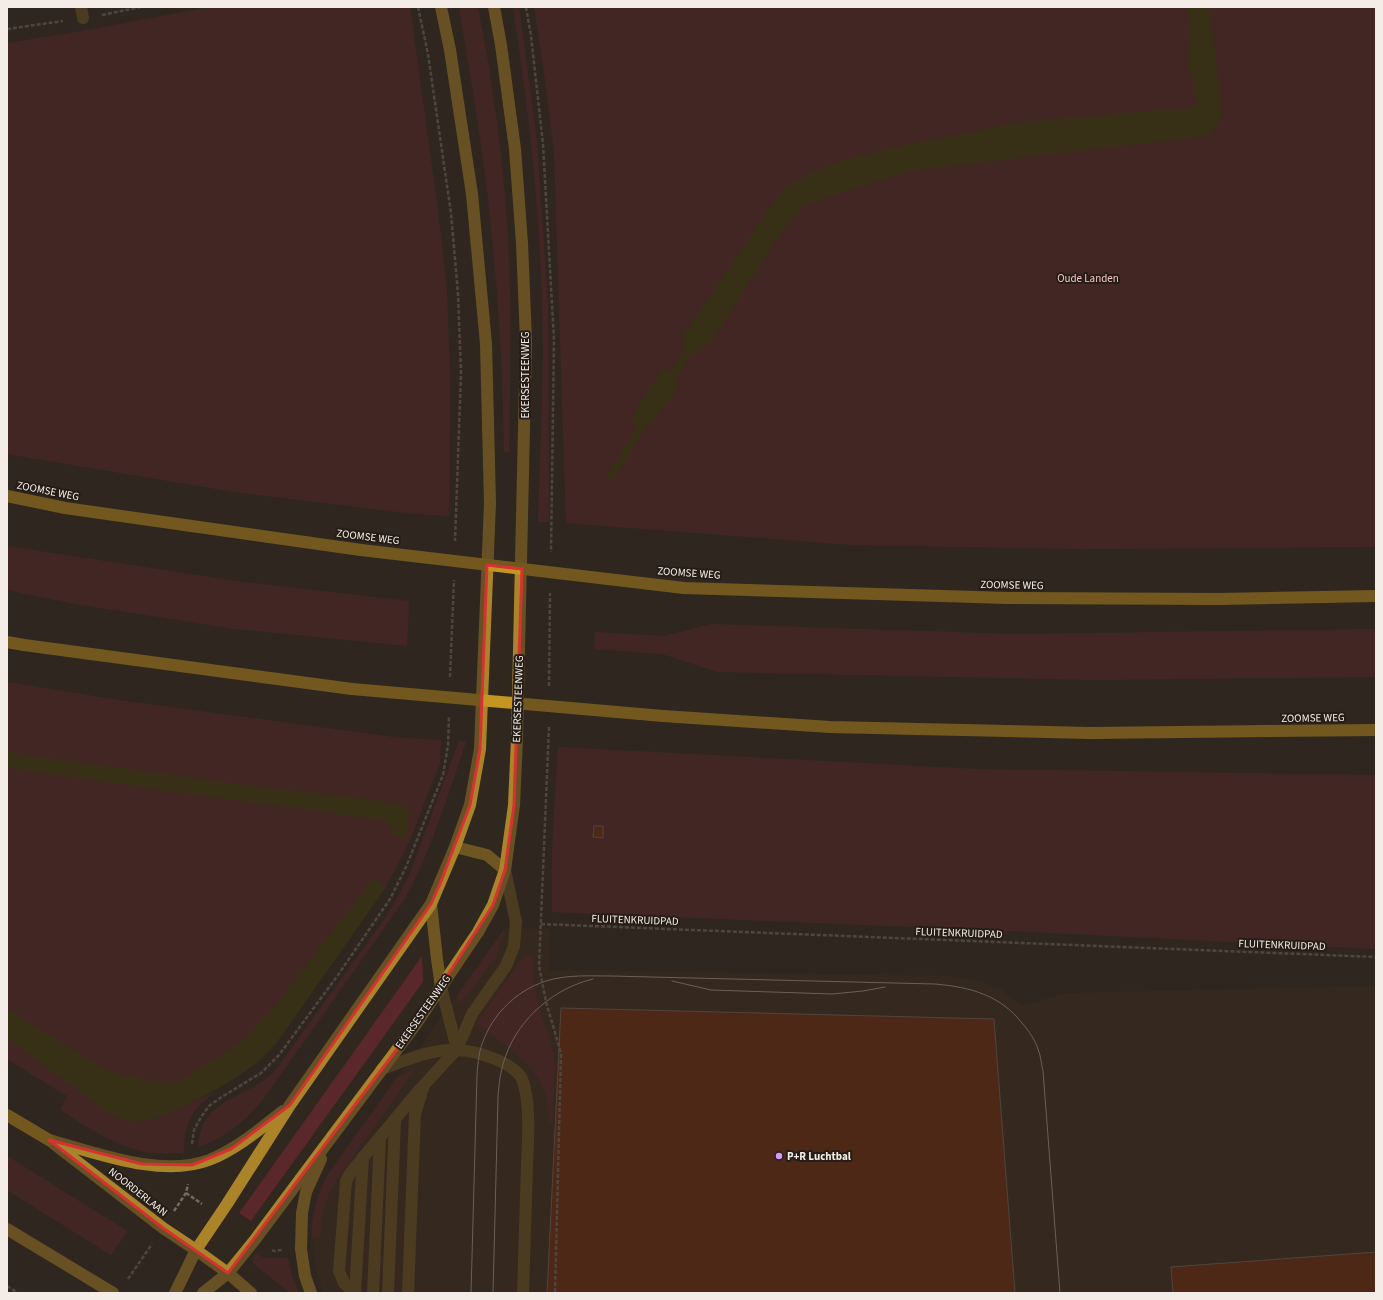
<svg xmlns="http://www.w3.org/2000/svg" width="1383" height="1300" font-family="'Source Sans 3',sans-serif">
	<rect width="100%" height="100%" fill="#30271f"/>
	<polygon fill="#3a2c1f" points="505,928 550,929 549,970 950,976 974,980 999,988 1023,1006 1064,993 1376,986 1376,1293 323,1293 314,1263 312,1223 320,1190 328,1174"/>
	<g fill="#5a272b">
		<polygon points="209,7 410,7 438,211 447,291 450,380 449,516 415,514 234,492 7,454 7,43 83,31"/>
		<path d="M459,7h19c14,71 24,143 29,216 5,76 3,153 2,229l-5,1c-1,-76 -5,-151 -13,-227 -7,-73 -20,-146 -32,-219z"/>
		<path d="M513,7h6l18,135 11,162 1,218h-11c2,-56 4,-111 5,-166 0,-117 -12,-234 -30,-349z"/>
		<polygon points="534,7 1376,7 1376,547 1082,549 852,545 566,523 554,150 543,65"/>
		<polygon points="7,546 242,582 409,601 407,646 236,629 75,604 7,590"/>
		<polygon points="712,624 1014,634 1376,629 1376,677 1096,680 718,672 662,654 594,649 595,632 664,636"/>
		<path d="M7,682l118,19 276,37 40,2 -1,23 -30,77 -24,47 -7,-5 -115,156 -66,49h-123l41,31 37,1 63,-27c-24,16 -33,32 -32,61 -10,0 -20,1 -30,0 -33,-2 -67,-27 -94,-43l7,-14 -60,-37z"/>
		<path d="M459,741l7,1c-18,52 -34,106 -60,155l-144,204c-21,24 -35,35 -64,46 1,-8 2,-17 6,-24 11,-21 37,-28 56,-40 7,-4 13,-10 18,-16l110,-153 21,-38z"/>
		<polygon points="558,747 976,769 1376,775 1376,949 989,930 552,912 552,849"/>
		<polygon points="505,928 496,957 461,1003 457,996"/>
		<path d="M525,955l8,1v21l3,18 18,61 1,15 -3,52h-3c0,-11 -1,-23 -5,-33 -12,-30 -44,-48 -68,-67z"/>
		<polygon points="422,956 423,982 251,1221 239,1213"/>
		<path d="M416,1068l-79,111c-12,21 -17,33 -16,58h-9c-1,-23 6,-43 16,-63l68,-95z"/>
		<polygon points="7,1156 127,1231 111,1255 7,1190"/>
		<path d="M255,1254l10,4h23l4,18 7,16 -9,1 -36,-29c-3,-4 -1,-6 1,-10z"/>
	</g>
	<g fill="#403d0f">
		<polygon points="1187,7 1209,7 1222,104 1221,120 1208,136 910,171 806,204 782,231 713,339 696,353 687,353 682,346 684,334 773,202 788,186 808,175 843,160 906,145 1021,122 1168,109 1187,110 1197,104 1193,89 1193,78 1187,68 1188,48 1191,32"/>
		<polygon points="662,369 675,372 679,384 673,396 651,424 640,429 632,422 636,409"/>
		<polygon points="7,752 216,781 398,803 405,807 409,814 406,839 394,835 387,821 382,820 212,797 7,768"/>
		<path d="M373,878l13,9 -111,158c-5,5 -10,10 -15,15 -23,20 -99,64 -129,62 -5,-1 -10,-3 -15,-4l-109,-80v-30l30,20 71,43 47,11 25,-1 63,-40 31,-34z"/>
	</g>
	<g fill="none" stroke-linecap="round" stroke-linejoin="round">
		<g stroke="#403d0f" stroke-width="8">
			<polyline points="670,380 692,344"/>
			<polyline points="612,475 645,421"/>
		</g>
	</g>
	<g fill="#712a0e" stroke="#786964">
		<polygon points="594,826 603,826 603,838 593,837"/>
		<polygon points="561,1008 994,1019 1015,1293 547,1293"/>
		<polygon points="1376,1252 1376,1293 1173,1293 1171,1267"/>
	</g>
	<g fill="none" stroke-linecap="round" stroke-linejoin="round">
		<g stroke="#736b64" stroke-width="2.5" stroke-dasharray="4 2" stroke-linecap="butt">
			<polyline points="418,7 428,54 451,213 458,294 461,373 455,541"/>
			<polyline points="526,7 531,36 543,144 554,340 551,552"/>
			<polyline points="102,15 141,7"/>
			<polyline points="7,29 63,21"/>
			<polyline points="450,677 454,580"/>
			<polyline points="549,686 550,593"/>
			<polyline points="549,727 539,966 546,1002 561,1053 555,1293"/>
			<polyline points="541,924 1376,957"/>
			<polyline points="192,1144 194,1130 201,1117 209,1106 220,1098 261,1073 279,1055 338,975 390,899 406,867 443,775 448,745 449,716"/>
			<polyline points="186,1193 202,1204"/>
			<polyline points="174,1211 186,1193 188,1184"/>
			<polyline points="272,1250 274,1251 282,1250"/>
			<polyline points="128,1279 152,1244"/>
			<polyline points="7,1286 18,1293"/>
		</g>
		<g stroke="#6e5623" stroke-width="12">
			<polyline points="81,7 83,18"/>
			<polyline points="431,904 437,959 441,987 457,1049"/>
			<path d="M382,1069c42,-16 69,-28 113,-10 8,3 24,12 27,20 9,22 6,62 5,87 -1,42 -3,85 -4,127"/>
			<polyline points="354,1293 344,1283 339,1271 346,1181 351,1172 420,1089"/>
			<polyline points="355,1293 363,1157"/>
			<polyline points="373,1293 380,1138"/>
			<polyline points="388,1293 395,1120"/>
			<polyline points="408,1293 415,1114 424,1085 457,1049 472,1014 506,966 514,946 516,922 505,870 487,855 455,847"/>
		</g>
		<g stroke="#ab842a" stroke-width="12">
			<path d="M49,1140c49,13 112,38 160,20 28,-11 51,-31 74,-49"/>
			<polyline points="53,1143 163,1228 196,1250 228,1273 251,1293"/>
			<polyline points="7,1229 113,1293"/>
			<polyline points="175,1293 196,1250 227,1204 290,1105 431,904 455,847 470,805 480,749 490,503 486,344 472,194 450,50 441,7"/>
			<polyline points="203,1293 228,1273 254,1241 416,1024 478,932 493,905 505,870 514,805 517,738 526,340 522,243 515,149 501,45 494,7"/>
			<polyline points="311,1293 305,1276 301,1249 302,1213 306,1192 321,1159"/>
		</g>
		<g stroke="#c49621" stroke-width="12">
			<polyline points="7,496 65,508 361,550"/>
			<polyline points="1008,598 1220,599 1376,596"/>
			<polyline points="7,642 24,645 352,689"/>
			<polyline points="663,716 830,727 1089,733 1376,730"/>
			<polyline points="7,1115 49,1140"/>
		</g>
		<g stroke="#aea6a0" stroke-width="1">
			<polyline points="672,981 711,990 832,994 863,991 885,987"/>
			<path d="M471,1293l6,-218c1,-13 2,-25 7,-36 12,-31 42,-56 75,-61 17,-3 35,-2 52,-2l324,8c35,3 65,11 87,39 7,8 13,17 16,26 3,7 3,15 5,22l17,222"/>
			<path d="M493,1293l5,-196c1,-15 3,-29 8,-42 14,-38 49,-67 87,-76"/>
		</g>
		<g stroke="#c49621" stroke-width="12">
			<polyline points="361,550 684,588 1008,598"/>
			<polyline points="352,689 663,716"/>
		</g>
	</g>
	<path d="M0 0H1383V1300H0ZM487,565l35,4 -8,236 -9,65 -12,35 -77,119 -188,249 -65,-45 -114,-88 93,24 50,1 39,-16 59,-44 141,-201 9,-20 30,-79 10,-56z" fill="#30271f" fill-opacity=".55" fill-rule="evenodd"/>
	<path fill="none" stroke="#d73232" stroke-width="3" stroke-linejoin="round" d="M487,565l35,4 -8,236 -9,65 -12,35 -77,119 -188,249 -65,-45 -114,-88 93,24 50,1 39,-16 59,-44 141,-201 9,-20 30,-79 10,-56z"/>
	<circle fill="#d69bfa" stroke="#261d16" stroke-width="1.5" cx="779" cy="1156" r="4"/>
	<g text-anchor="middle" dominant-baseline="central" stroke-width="4" stroke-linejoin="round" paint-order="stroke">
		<g font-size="11" fill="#f5c4c5" stroke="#261d16">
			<text x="1088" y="278">Oude Landen</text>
		</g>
		<g font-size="11" fill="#f3ece7" stroke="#261d16">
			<text transform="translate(525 375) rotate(-90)">EKERSESTEENWEG</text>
			<text transform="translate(48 491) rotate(11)">ZOOMSE WEG</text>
			<text transform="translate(368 537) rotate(7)">ZOOMSE WEG</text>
			<text transform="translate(689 573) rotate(4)">ZOOMSE WEG</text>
			<text transform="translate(1012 585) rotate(1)">ZOOMSE WEG</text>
			<text transform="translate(518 699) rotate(-88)">EKERSESTEENWEG</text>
			<text transform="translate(1313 718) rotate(-1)">ZOOMSE WEG</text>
			<text transform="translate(635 920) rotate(2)">FLUITENKRUIDPAD</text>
			<text transform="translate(959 933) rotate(2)">FLUITENKRUIDPAD</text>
			<text transform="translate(1282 945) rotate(2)">FLUITENKRUIDPAD</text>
			<text transform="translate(423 1012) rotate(-55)">EKERSESTEENWEG</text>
			<text transform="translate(138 1192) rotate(38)">NOORDERLAAN</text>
		</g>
		<g font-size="11" font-weight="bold" fill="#f3ece7" stroke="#261d16" text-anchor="start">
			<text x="787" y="1156">P+R Luchtbal</text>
		</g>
	</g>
	<rect width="1383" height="1300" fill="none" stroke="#f3ece7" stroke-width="16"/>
</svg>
